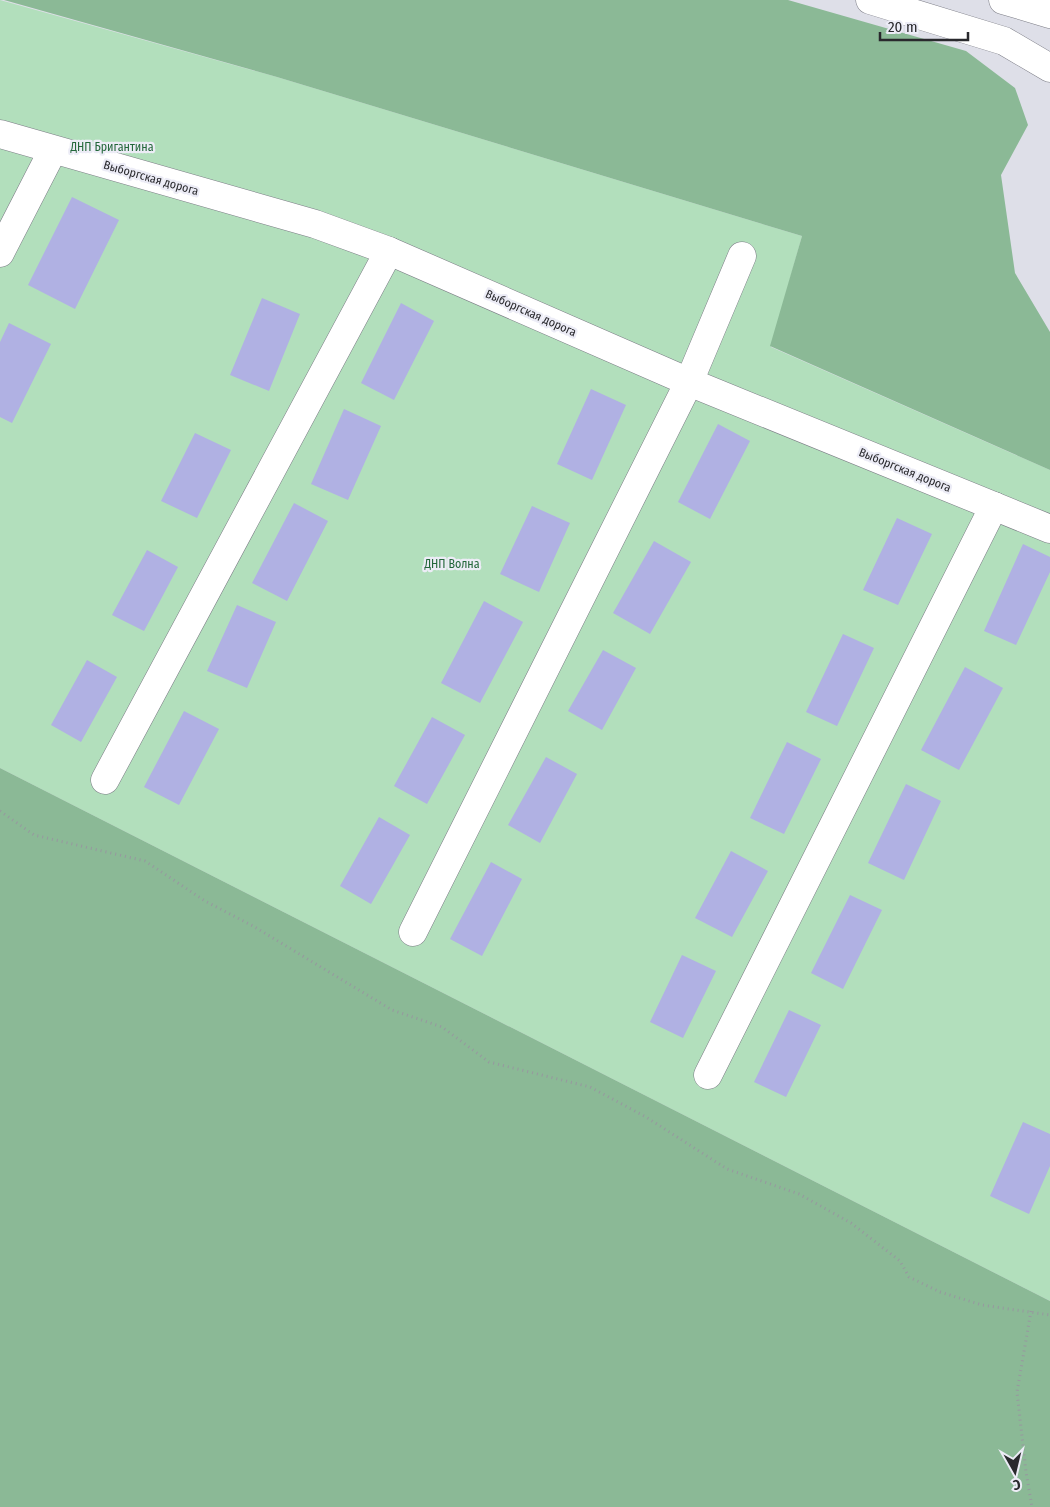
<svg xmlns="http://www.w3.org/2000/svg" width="1050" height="1507" font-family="'Fira Sans Condensed',sans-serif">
	<rect width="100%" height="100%" fill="#dedfe8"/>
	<polygon fill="#b2dfbc" points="0,0 277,77 802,236 771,347 1050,470 1050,1301 0,768"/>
	<g fill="#8bb996">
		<polygon points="4,0 788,0 966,51 1015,88 1028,125 1001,175 1015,273 1050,332 1050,470 770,346 802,236 277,77"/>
		<polygon points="0,768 1050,1301 1050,1507 0,1507"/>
	</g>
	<g fill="#b0b1e3">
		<polygon points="72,197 119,220 75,309 28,285"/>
		<polygon points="262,298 300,314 269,391 230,375"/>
		<polygon points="401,303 434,321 394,400 361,383"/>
		<polygon points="9,323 51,344 12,423 0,417 0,342"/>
		<polygon points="591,389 626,405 592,480 557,464"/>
		<polygon points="344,409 381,426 348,500 311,484"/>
		<polygon points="718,424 750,441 710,519 678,502"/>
		<polygon points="195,433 231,450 197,518 161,501"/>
		<polygon points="294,503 328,521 287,601 252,583"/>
		<polygon points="532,506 570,523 539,592 500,574"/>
		<polygon points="897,518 932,534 898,605 863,590"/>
		<polygon points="654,541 691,562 650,634 613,613"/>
		<polygon points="1023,544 1050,557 1050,572 1016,645 984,631"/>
		<polygon points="147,550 178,567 144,631 112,615"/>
		<polygon points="484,601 523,622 480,703 441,683"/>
		<polygon points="237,605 276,622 247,688 207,671"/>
		<polygon points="843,634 874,648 837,726 806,712"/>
		<polygon points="603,650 636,668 602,730 568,711"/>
		<polygon points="87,660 117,677 81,742 51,725"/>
		<polygon points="965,667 1003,688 959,770 921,750"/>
		<polygon points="184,711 219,729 179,805 144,787"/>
		<polygon points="432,717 465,735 427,804 394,786"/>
		<polygon points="787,742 821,759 784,834 750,818"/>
		<polygon points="546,757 577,774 540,843 508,825"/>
		<polygon points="906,784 941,801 904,880 868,863"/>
		<polygon points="379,817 410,835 371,904 340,886"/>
		<polygon points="731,851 768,871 732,937 695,918"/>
		<polygon points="491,862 522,879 482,956 450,939"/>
		<polygon points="850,895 882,910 843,989 811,973"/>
		<polygon points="682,955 716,971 683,1038 650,1022"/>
		<polygon points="789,1010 821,1025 786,1097 754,1082"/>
		<polygon points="1023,1122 1050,1134 1050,1166 1029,1214 990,1196"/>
	</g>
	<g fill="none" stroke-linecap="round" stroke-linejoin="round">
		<g stroke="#7b7c85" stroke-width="29">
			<g id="minor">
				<polyline points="870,0 1004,41 1050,68"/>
				<polyline points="0,134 315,224 389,251 689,382 1050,529"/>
				<polyline points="0,253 53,150"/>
				<polyline points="105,780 389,251"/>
				<polyline points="413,932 689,382 742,256"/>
				<polyline points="708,1075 994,506"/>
			</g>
		</g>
		<g stroke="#7b7c85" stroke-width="29">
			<polyline id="major" points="1003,0 1050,14"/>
		</g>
		<g stroke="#97989f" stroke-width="3" stroke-dasharray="1 4" stroke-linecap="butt">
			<polyline points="0,811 34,835 145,861 205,901 253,926 392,1010 442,1027 489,1062 590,1087 646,1117 727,1169 799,1194 851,1223 900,1261 909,1277 940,1292 982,1305 1050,1315"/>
			<polyline points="1031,1311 1017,1392 1026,1472 1032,1507"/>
		</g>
		<use href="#minor" stroke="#fff" stroke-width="28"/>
		<use href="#major" stroke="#fff" stroke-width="28"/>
	</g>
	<g text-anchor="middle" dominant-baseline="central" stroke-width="4.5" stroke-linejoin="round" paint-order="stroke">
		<g font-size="12" fill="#23673a" stroke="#ececf6">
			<text x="112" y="147">ДНП Бригантина</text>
			<text x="452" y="564">ДНП Волна</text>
		</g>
		<g font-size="12" fill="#29292d" stroke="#ececf6">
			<text transform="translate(151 178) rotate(16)">Выборгская дорога</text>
			<text transform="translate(531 313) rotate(24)">Выборгская дорога</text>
			<text transform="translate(905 470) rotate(22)">Выборгская дорога</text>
		</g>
	</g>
	<g transform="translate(1015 1472) rotate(172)" stroke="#ececf6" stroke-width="4" paint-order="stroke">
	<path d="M0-4L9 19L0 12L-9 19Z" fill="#29292d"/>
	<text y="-8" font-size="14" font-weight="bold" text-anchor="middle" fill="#29292d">С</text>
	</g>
	<path d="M880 32v8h88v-8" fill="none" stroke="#29292d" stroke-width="2.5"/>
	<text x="888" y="32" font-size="15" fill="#29292d" stroke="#ececf6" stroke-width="4" paint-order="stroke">20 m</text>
</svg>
